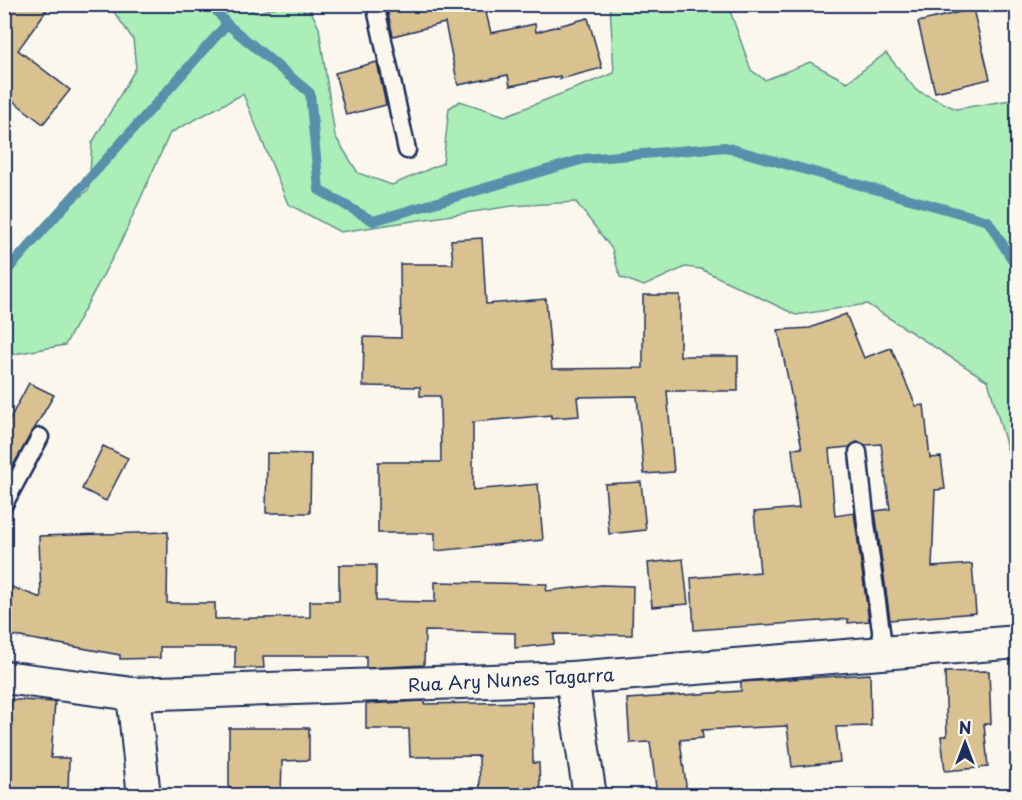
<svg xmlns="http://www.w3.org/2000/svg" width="1022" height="800" font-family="'Playpen Sans',sans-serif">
	<rect width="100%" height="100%" fill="#fbf7ec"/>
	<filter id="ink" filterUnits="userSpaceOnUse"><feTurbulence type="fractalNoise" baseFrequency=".0167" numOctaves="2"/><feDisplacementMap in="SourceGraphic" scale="12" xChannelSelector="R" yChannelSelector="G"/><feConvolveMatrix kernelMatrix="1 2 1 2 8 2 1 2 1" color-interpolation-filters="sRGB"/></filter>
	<g filter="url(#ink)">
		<polygon fill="#abeeb8" stroke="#638e8b" stroke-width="1.5" points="109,5 243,5 256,13 283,5 308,5 319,28 335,136 358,173 392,185 443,163 449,108 460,101 505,116 614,73 610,5 728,5 751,70 765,80 810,62 847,82 886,53 916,90 956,109 1017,99 1017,483 988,381 867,304 796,315 701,269 685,267 644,286 620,277 612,249 576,202 512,206 340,232 288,204 243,94 170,133 120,244 65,345 9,355 5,359 5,264 89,189 92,143 136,68 133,39"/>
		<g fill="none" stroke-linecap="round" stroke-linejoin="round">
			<g stroke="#5890ab" stroke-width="10">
				<polyline points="211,4 227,24 310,93 319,190 373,221 584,159 725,147 988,221 1018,269"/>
				<polyline points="4,274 227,24"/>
			</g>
		</g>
		<g fill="#d9c190" stroke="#1b2f5e" stroke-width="1.5">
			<polygon points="4,4 51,4 18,50 70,90 43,124 4,94"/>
			<polygon points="386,4 484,4 491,33 535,24 536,32 588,18 602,68 560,79 560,76 510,86 508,75 458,85 445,23 393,36"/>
			<polygon points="973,9 990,79 935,92 918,22"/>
			<polygon points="377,62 386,105 346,115 335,73"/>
			<polygon points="482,238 486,304 546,299 552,369 643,368 643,295 680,295 680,356 738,356 738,391 667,391 674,472 644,474 637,396 577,397 579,416 551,418 551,415 473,422 473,490 538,484 543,540 435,551 435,533 378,533 378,462 441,462 440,396 420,396 420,387 363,386 364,337 401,338 400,264 453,264 451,240"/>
			<polygon points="846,314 864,358 891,348 916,406 924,405 930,458 941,457 945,489 935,490 932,567 972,564 976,613 890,620 875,511 890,509 881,444 866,445 857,442 849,447 829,449 835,516 854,513 869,621 848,623 848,619 694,630 691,578 760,572 754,512 799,508 792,449 802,448 778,330 810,328"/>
			<polygon points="29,383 54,395 4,481 4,430"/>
			<polygon points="103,446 128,458 106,501 82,489"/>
			<polygon points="267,453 311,454 310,513 266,513"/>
			<polygon points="641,482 646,530 609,534 605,484"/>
			<polygon points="168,532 167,603 215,603 215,619 310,617 310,601 339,601 339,565 376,565 376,601 435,602 435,582 547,584 546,591 601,585 633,586 632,635 554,634 554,644 515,648 515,633 425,631 424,665 366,668 366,656 263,656 264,668 235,668 235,647 160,647 160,658 120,659 120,655 4,634 4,584 41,598 39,536"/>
			<polygon points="683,559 688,604 652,607 648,563"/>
			<polygon points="989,671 991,724 984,724 988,767 945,771 941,736 947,736 945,672"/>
			<polygon points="870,674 871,726 836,727 840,762 792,767 787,726 702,730 703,738 680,740 687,793 657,795 650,742 630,743 627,699 741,691 741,682"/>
			<polygon points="4,699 55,702 51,758 69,758 68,793 8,791 10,728 4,727"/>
			<polygon points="424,701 424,704 532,702 533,763 539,763 540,791 480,794 479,756 410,757 409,729 366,729 366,704"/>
			<polygon points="229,728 309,728 309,760 282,761 281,795 229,795"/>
		</g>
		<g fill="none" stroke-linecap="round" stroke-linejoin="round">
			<g stroke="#1b2f5e" stroke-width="21">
				<g id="lane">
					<polyline points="375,4 407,150"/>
					<polyline points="858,452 866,524 884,652"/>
					<polyline points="4,504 40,437"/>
				</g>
			</g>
			<g stroke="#1b2f5e" stroke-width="36">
				<g id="street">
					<polyline points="4,677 133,694 572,678 1018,642"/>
					<polyline points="572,678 590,796"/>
					<polyline points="133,694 144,796"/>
				</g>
			</g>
			<use href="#lane" stroke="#fbf7ec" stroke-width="16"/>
			<use href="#street" stroke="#fbf7ec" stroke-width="32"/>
		</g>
	</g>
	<g text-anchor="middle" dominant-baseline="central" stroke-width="6" stroke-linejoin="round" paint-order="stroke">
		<g font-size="18" fill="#1b2f5e" stroke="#fbf7ec">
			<text transform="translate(511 679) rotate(-3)">Rua Ary Nunes Tagarra</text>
		</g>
	</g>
	<rect width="1022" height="800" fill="none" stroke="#fbf7ec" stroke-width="24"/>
	<rect x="12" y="12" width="998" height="776" fill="none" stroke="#1b2f5e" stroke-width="2" filter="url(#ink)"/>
	<g transform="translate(965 743)" stroke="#fbf7ec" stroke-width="4.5" paint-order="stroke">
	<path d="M0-4.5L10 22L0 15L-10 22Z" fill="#1b2f5e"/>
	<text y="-9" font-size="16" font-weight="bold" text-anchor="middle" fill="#1b2f5e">N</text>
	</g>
</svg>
